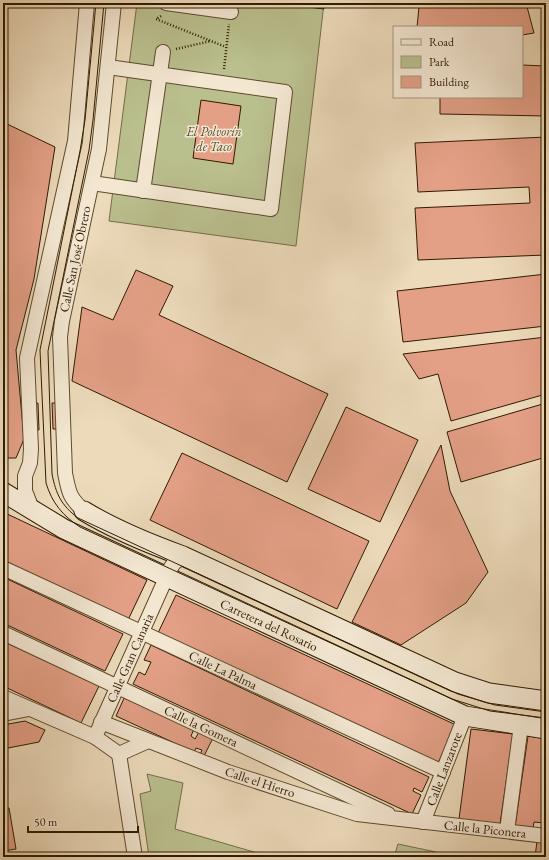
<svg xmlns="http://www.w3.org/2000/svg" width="549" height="860" font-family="'EB Garamond',serif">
	<rect width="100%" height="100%" fill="#ecdaba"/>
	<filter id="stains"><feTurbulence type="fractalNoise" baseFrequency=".005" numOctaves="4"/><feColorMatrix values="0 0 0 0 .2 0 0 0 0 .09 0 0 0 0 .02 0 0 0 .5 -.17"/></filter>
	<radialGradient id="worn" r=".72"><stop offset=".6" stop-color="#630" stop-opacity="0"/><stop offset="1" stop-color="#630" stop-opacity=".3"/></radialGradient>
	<g fill="#babf8e" stroke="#756d47">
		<polygon points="137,3 324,3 296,246 109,221"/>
		<polygon points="147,774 183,783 175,829 271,857 149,857 140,794 151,791"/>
		<polygon points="398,844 436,852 436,857 394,857"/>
	</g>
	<g fill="#e4a087" stroke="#301b00">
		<polygon points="277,3 324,3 324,9"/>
		<polygon points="403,3 526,3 534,33 522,35 522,27 417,27 419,7"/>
		<polygon points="522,65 545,66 546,116 440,114 440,97 522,97"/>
		<polygon points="201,100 241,106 233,164 193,158"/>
		<polygon points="5,123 55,147 34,279 16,350 24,439 16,458 3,458 3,128"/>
		<polygon points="546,137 546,255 418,260 415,208 530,203 529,187 418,192 415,143"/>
		<polygon points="136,270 173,286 159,315 328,394 287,482 72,381 82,307 113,320"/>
		<polygon points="546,274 546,326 403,342 397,291"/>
		<polygon points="546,337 546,394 451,421 438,374 419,379 403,354"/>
		<polygon points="38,403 39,430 34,430 33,404"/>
		<polygon points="52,403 57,403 59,429 53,429"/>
		<polygon points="546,403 546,457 461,482 447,432"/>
		<polygon points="346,407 418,440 380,522 308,489"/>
		<polygon points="441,445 450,491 488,572 466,603 401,645 352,622"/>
		<polygon points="182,453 369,541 337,609 150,520"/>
		<polygon points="3,512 147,580 128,620 3,561"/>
		<polygon points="3,577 123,634 105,671 3,623"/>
		<polygon points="176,595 456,725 438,763 158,633"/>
		<polygon points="3,641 99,686 81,723 3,686"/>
		<polygon points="151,645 429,777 422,792 414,788 413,791 421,795 412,814 133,684 139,672 145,675 151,662 144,660"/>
		<polygon points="125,696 194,729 191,736 195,739 199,732 213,738 204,756 200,755 202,750 196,748 194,752 116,716"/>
		<polygon points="25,721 45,730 39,742 3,749 3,731 4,730 3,725"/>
		<polygon points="471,729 513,734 500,824 459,819"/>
		<polygon points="528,736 546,739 546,830 543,830 544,823 534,822 533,829 515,827"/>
		<polygon points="3,808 9,808 16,849 3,851"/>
		<polygon points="537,841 546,842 546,857 535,857"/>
	</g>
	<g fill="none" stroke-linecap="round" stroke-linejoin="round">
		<g stroke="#5f4b2e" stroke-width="16">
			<g id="street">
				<polyline points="166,3 231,12"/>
				<polyline points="92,183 271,209 285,92 108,67"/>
				<polyline points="143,191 163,52"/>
				<polyline points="32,509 25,491 25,476 30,463 31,449 27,358 75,141 87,3"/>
				<path d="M84,511c-15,-14 -15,-18 -19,-38l-5,-136 2,-16 37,-172 15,-146"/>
				<polyline points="3,568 443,772"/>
				<polyline points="3,633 388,814"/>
				<polyline points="3,697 95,737"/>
				<polyline points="3,714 29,709"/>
				<polyline points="101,722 228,772 357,814 546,836"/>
				<polyline points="119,754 95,737 170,569 174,563 183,556"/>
				<polyline points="119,754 135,857"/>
				<polyline points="119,754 148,741"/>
				<polyline points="423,822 465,716"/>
				<polyline points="507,831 521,725"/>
			</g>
		</g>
		<g stroke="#301b00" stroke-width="21">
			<g id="secondary">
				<polyline points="3,492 64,529 465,716 546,729"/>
				<path d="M84,511c31,19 66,33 99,45l272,126 34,11 57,8"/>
			</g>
		</g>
		<g stroke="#301b00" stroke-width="2.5" stroke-dasharray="1 2" stroke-linecap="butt">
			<polyline points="161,16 156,19 226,47"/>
			<polyline points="176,49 211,41"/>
			<polyline points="224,69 229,24"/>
		</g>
		<use href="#street" stroke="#f3e7d2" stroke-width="14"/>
		<use href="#secondary" stroke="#f3e7d2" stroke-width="19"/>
		<g stroke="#301b00" stroke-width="1">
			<path d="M96,3l-11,117 -5,31 -40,199 6,133c6,20 17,33 34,44l372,172 38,12 56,7"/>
			<path d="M104,3l-11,117 -4,30 -41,201 4,123c4,20 9,31 26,44l380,176 37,11 51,7"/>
		</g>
	</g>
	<g text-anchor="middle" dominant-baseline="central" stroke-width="3" stroke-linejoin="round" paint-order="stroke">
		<g font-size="13" font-style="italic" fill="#594c2b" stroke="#f3e7d2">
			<text x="214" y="131">El Polvorín<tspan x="214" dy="15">de Taco</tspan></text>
		</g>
		<g font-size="13" fill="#301b00" stroke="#f3e7d2">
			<text transform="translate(75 259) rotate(-78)">Calle San José Obrero</text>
			<text transform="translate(269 625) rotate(25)">Carretera del Rosario</text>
			<text transform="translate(130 658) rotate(-66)">Calle Gran Canaria</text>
			<text transform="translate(223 670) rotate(25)">Calle La Palma</text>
			<text transform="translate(201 726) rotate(25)">Calle la Gomera</text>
			<text transform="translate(444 769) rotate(-69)">Calle Lanzarote</text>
			<text transform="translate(260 782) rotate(18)">Calle el Hierro</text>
			<text transform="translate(485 829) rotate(6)">Calle la Piconera</text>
		</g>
	</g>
	<rect width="549" height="860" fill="none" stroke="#ecdaba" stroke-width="16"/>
	<rect x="4" y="4" width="541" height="852" fill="none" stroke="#301b00" stroke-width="2"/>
	<rect x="8" y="8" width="533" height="844" fill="none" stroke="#301b00"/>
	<rect x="393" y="26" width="130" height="72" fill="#f3e7d2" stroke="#a5957e"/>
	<rect x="401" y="39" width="20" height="6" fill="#f3e7d2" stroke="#a5957e"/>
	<text x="429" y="46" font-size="12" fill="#301b00">Road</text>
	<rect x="401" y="56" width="20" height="12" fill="#babf8e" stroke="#a5957e"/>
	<text x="429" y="66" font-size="12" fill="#301b00">Park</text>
	<rect x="401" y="76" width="20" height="12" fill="#e4a087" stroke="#a5957e"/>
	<text x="429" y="86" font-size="12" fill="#301b00">Building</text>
	<path d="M28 826v6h110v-6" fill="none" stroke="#301b00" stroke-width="2"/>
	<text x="34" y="826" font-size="12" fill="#301b00" stroke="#f3e7d2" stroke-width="3" paint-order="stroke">50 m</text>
	<rect width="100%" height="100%" filter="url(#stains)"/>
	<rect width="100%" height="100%" fill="url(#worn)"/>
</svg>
